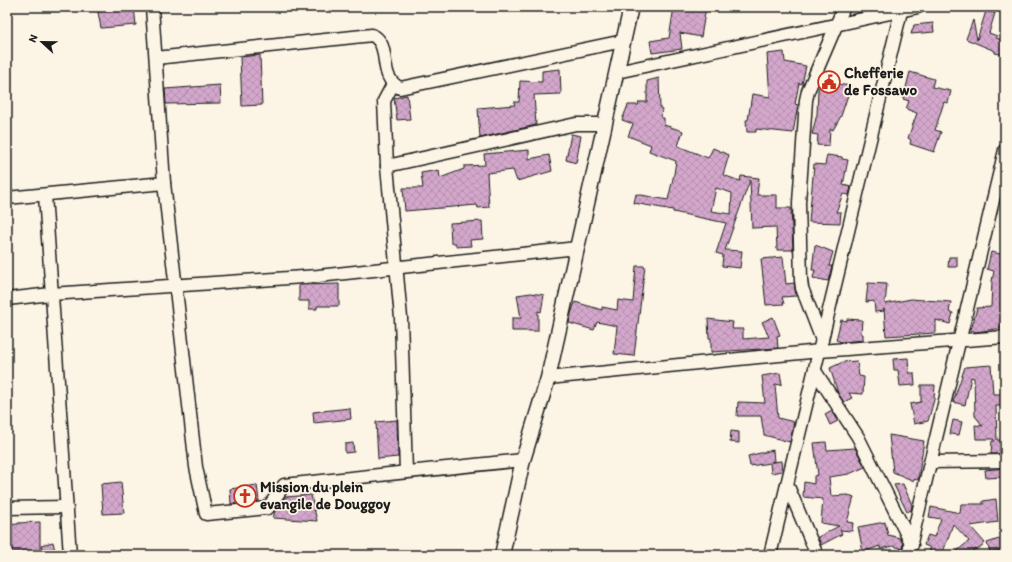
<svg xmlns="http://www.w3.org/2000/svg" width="1012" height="562" font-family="Itim,sans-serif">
	<defs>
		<pattern id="building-cross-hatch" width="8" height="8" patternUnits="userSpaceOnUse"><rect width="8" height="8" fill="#d3a7cb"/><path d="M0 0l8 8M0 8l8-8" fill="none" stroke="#b58fae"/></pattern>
	</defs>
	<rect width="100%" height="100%" fill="#fcf5e5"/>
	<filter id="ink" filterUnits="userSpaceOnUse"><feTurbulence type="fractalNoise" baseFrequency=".025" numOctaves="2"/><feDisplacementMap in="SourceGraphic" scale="8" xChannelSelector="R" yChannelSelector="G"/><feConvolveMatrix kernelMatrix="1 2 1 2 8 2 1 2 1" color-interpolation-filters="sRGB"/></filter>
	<g filter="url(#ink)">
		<g fill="url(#building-cross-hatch)" stroke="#1c1c1c" fill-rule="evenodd">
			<polygon points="97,7 134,7 136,25 101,28"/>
			<polygon points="674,7 706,7 701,37 680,33 682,49 652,53 650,41 669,38"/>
			<polygon points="986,11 995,13 989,33 997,36 996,38 1005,41 1005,55 995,53 995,51 966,39 973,20 977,40"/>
			<polygon points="933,23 934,32 911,34 914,25"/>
			<polygon points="784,52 785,62 806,66 802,84 799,83 795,104 798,105 793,133 756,129 756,132 747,132 746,120 748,120 752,94 770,97 767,54"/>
			<polygon points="260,55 262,105 242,106 240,57"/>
			<polygon points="560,69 561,94 534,95 536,125 480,138 478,108 515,105 514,102 519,102 520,81 542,82 542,71"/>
			<polygon points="910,72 934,79 932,87 951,91 948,103 944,102 935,130 941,132 934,152 910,144 911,140 908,138 917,113 906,109 909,101 903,99"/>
			<polygon points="824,74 839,80 837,84 851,86 841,116 833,130 830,129 829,146 817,145 818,135 812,134 817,114 818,90"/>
			<path d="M659,78l1,30 2,1 -1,9h3v7l19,6 -5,15 30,12 5,-10 16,7 -6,20 17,6 1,-5 18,2 -2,17h20v13h14l2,42h-16l-1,-23 -24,1 -2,-48 -25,70 17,1 -2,17 -18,-2 1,-11 -7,-2 10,-30 -53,-11v-2l-39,-7 2,-9 32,6 6,-26 2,-13 -27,-10 2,-6 -23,-9 5,-12 -11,-4 6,-15h10l1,-3h8v-21zM716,188l16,5 -1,21 -20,-3z"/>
			<polygon points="220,85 221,103 166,104 165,89"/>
			<polygon points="407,95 410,119 397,120 394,98"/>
			<polygon points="571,134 581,136 576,163 566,160"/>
			<polygon points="529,150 529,159 549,155 552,171 517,181 513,170 487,173 489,207 478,208 477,205 405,211 403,188 423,188 421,173 439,170 440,178 464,169 464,166 485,165 484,154"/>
			<polygon points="827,155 842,157 842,159 848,160 843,185 851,187 849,195 843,194 836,212 841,212 840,223 809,222 814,164 825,165"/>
			<polygon points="482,221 483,239 470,240 471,246 456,247 456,243 451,243 450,223"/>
			<polygon points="815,245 833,252 829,266 832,266 828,281 813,278 815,270 812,270"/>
			<polygon points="991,252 1005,255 1005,325 1001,325 1002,328 976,332 971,330 977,308 991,307 992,281 994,271 987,269"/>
			<polygon points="783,257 786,284 794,283 796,296 782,297 784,304 766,305 761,259"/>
			<polygon points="949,257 957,257 957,267 948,267"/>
			<polygon points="636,266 645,266 634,356 614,354 617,326 597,322 594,330 569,323 570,317 575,302 602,310 602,307 617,310 618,300 633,302"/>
			<polygon points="868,283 887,284 885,304 911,299 951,302 949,312 953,313 950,324 936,320 936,333 886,336 884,309 884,311 875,312 874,301 866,302"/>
			<polygon points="339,284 339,306 317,306 317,309 309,309 309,301 299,301 299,285"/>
			<polygon points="531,293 544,295 541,312 538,311 538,331 512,331 512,318 521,318 517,295"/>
			<polygon points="773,317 780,335 777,336 778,348 711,352 711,338 709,338 708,319 733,322 732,329 743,329 743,339 769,337 762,322"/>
			<polygon points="847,319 862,320 861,334 863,334 863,340 842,342 836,340 841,320 847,321"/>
			<polygon points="908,358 909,373 914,373 915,385 900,386 898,370 894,370 893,359"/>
			<polygon points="857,361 859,376 864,377 863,394 849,393 852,398 844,402 838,393 830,368 843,362"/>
			<polygon points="991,365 993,394 1005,394 1005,406 996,406 997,440 1005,440 1005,454 991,454 992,441 995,441 993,439 976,439 975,425 983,426 975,416 974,378 971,377 965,405 953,402 965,367"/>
			<polygon points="780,373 782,384 775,385 778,418 794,422 790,442 764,435 761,416 737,416 738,402 765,403 762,376"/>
			<polygon points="921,385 935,385 934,400 928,421 914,424 910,404 921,402"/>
			<polygon points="350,408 351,419 314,423 313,412"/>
			<polygon points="832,410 838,421 830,425 825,414"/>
			<polygon points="397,420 398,457 378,459 376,422"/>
			<polygon points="953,420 962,422 959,435 950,434"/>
			<polygon points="731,431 739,432 739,443 730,442"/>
			<polygon points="889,435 924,441 918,480 914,479 914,481 893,472"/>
			<polygon points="826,442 827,450 855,448 865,467 849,474 829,477 831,496 848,495 854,497 847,522 853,523 852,531 840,530 842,534 821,545 818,537 839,526 821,523 823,499 803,497 804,482 814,484 814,476 818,475 814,443"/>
			<polygon points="353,443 354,452 345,453 345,444"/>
			<polygon points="773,450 774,462 771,462 781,461 782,471 771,473 770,463 750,466 748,456"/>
			<polygon points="1005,468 1005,477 986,478 985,470"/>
			<polygon points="121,482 124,513 103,514 101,484"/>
			<polygon points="903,484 912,505 911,510 907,512 894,485"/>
			<polygon points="257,485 259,501 231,504 230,489"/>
			<polygon points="311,495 317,521 273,518 275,511 285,497"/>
			<polygon points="996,499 998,522 970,526 985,543 977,550 976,549 968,555 952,555 969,541 953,524 942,555 931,555 929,547 924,545 928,535 934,537 941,519 929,517 931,507 960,513 961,504 983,504 983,501"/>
			<polygon points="40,522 40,551 7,552 7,525 18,524 18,523"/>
			<polygon points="885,522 888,535 900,538 903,544 902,549 894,546 880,549 880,546 863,552 858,527"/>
			<polygon points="1005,537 1005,550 990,552 987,543"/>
			<polygon points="53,542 56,555 44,555 41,545"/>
		</g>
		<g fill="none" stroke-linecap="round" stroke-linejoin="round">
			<g stroke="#1c1c1c" stroke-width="15">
				<g id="minor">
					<path d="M156,58l216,-23c21,10 4,41 28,53l223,-47"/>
					<polyline points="617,72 918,7"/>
					<polyline points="393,84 384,101 387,166 401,318 406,472"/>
					<polyline points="387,166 576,124 605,124"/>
					<polyline points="164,183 196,467 206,514 268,508 284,485 523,460"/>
					<polyline points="45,195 70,555"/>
					<polyline points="7,198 164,183 152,7"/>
					<polyline points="7,299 51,294 318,276 577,248"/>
					<polyline points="822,340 802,288 801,280 799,203 806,100 808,91 844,7"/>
					<polyline points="815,371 858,437 912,545"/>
					<polyline points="548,378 820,351 1005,337"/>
					<polyline points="932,462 1005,461"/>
					<polyline points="787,484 817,555"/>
					<polyline points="7,508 66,507"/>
					<polyline points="770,555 902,7"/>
					<polyline points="908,555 1005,150"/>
				</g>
			</g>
			<g stroke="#1c1c1c" stroke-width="17">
				<polyline id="tertiary" points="502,555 523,460 548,378 631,7"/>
			</g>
			<use href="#minor" stroke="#fcf5e5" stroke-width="12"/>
			<use href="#tertiary" stroke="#fcf5e5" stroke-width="14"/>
		</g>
	</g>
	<defs>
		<g id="civic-ring" transform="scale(1.15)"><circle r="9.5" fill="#fcf5e5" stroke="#c8321e" stroke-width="1.5"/><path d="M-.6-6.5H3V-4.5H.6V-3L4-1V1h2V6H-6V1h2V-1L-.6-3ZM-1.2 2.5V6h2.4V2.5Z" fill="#c8321e"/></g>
		<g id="church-ring" transform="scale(1.15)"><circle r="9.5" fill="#fcf5e5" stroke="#c8321e" stroke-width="1.5"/><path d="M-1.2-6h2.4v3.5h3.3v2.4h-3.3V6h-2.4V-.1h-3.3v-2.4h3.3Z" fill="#c8321e"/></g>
	</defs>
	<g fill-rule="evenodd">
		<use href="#civic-ring" x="829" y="82"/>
		<use href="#church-ring" x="245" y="496"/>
	</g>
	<g text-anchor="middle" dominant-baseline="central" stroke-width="3.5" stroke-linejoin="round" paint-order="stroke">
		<g font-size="15" font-weight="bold" fill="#1c1c1c" stroke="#fcf5e5" text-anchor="start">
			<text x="844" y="73">Chefferie<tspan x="844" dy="17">de Fossawo</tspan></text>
			<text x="260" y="487">Mission du plein<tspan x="260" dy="17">evangile de Douggoy</tspan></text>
		</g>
	</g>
	<rect width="1012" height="562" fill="none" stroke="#fcf5e5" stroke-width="24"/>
	<rect x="12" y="12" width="988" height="538" fill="none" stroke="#1c1c1c" stroke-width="1.5" filter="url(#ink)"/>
	<g transform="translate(42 42) rotate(292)" stroke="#fcf5e5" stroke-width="3" paint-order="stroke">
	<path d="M0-3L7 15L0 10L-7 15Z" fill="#1c1c1c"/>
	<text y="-6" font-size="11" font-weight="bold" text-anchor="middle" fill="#1c1c1c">N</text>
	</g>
</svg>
